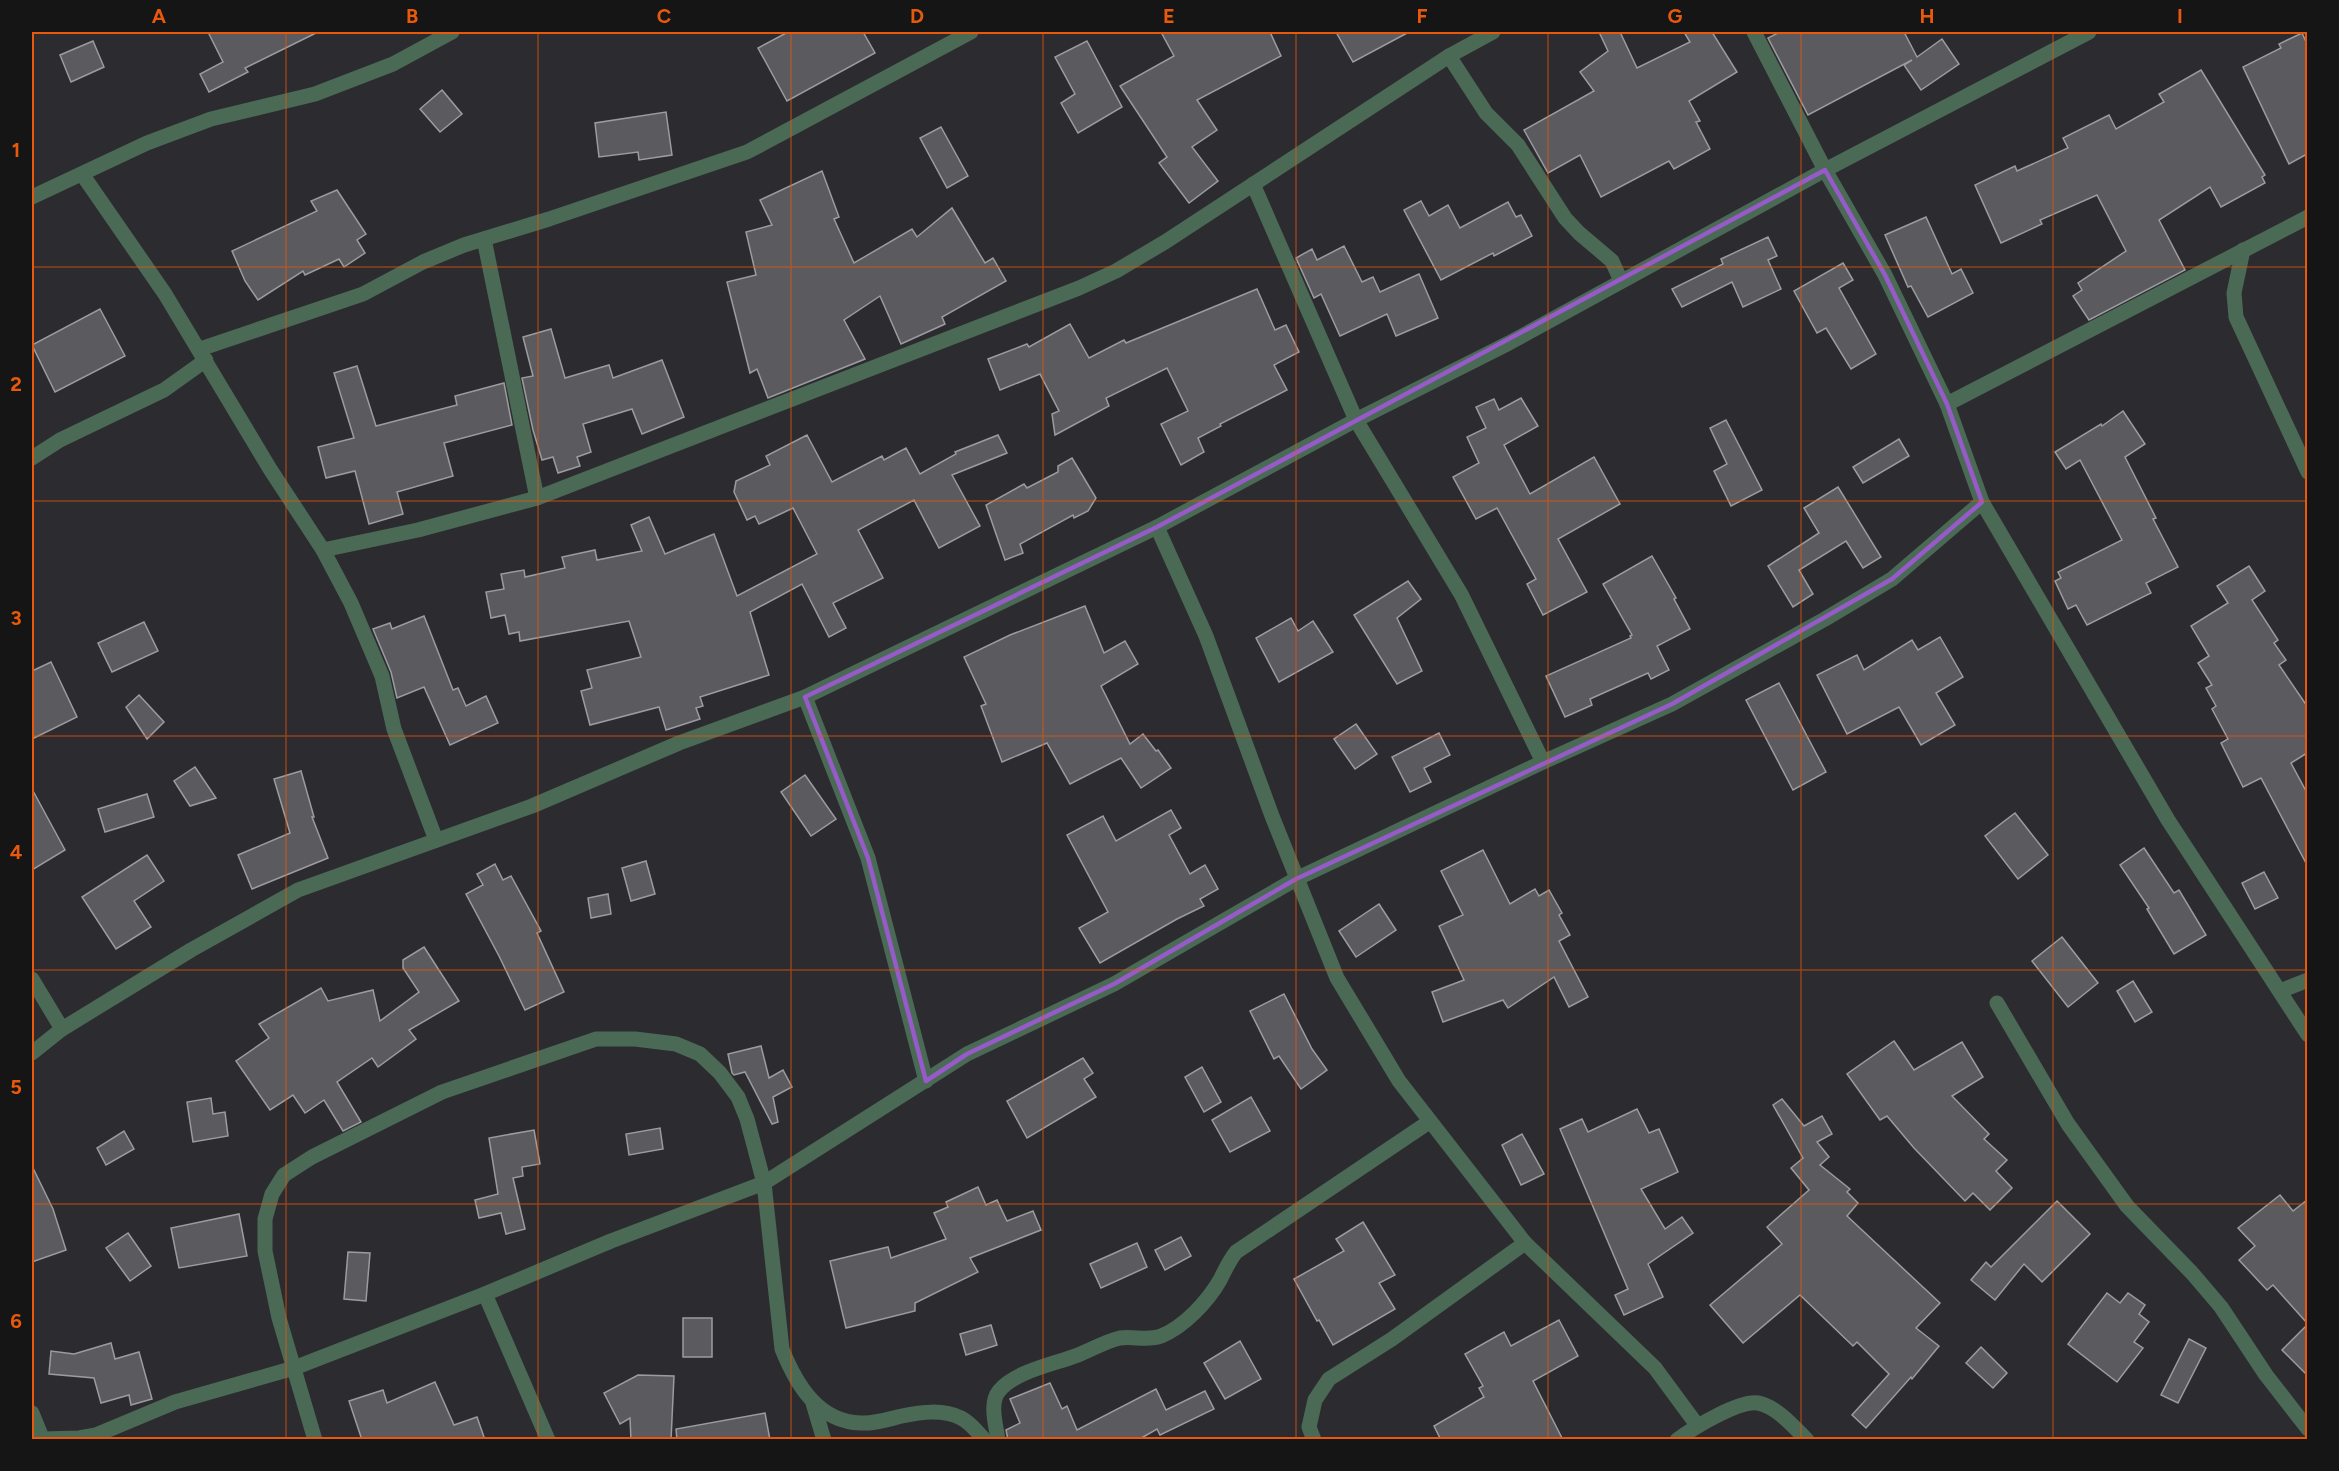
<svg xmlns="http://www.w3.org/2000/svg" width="2339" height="1471" font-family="Figtree,sans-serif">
	<rect width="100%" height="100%" fill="#2c2c30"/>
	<g fill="#5b5b5f" stroke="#9c9ca0" stroke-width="1.5">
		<polygon points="208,32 318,32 245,68 248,72 209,92 200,74 223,62"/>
		<polygon points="788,32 863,32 875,53 787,101 758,48"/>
		<polygon points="1161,32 1270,32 1281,56 1197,100 1217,130 1192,147 1218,181 1189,203 1159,163 1167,157 1120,86 1174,56"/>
		<polygon points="1336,32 1409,32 1353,62"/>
		<polygon points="1599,32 1620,32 1637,68 1690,42 1684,32 1712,32 1737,72 1689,101 1700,121 1696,122 1710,149 1674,169 1669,161 1601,197 1580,155 1548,173 1524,130 1594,91 1580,72 1608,51"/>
		<polygon points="1780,32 1904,32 1917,57 1942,39 1959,64 1921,90 1904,65 1912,60 1808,115 1768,38"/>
		<polygon points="2302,33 2307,44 2307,154 2289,164 2243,67 2281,48 2279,44"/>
		<polygon points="93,41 104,67 71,82 60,55"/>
		<polygon points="1087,41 1122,107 1078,133 1061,103 1075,94 1055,57"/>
		<polygon points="2201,70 2265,175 2262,177 2265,183 2221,207 2210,187 2159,220 2185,270 2089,320 2073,296 2082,290 2078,283 2126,251 2097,195 2040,220 2042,224 2001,243 1975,185 2015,166 2017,171 2068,148 2063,138 2109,115 2116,129 2164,102 2159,94"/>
		<polygon points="442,90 462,114 440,132 420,109"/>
		<polygon points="666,112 672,155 639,160 638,152 599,157 595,123"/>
		<polygon points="941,127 968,176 947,188 920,138"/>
		<polygon points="822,171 839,217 834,219 854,263 912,229 917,237 952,208 985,263 993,258 1006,281 942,317 945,324 901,344 880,296 844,320 865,359 768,398 757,369 750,373 727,282 756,275 746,232 772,225 760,200"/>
		<polygon points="337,190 366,234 357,240 365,253 344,267 339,259 305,275 303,271 258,300 245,281 232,251 317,211 311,201"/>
		<polygon points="1421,201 1429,216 1448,205 1460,228 1508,202 1516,217 1521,215 1532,236 1494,256 1493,253 1441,280 1404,210"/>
		<polygon points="1926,217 1952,274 1961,269 1973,293 1928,317 1911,286 1908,287 1885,235"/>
		<polygon points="1768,237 1777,256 1768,260 1781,289 1743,307 1732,282 1682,307 1672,289 1723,264 1721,259"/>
		<polygon points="1344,246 1362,282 1373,277 1380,292 1419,274 1438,318 1396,336 1387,314 1340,336 1321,294 1314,298 1296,258 1312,249 1317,260"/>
		<polygon points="1843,263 1853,280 1839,288 1876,354 1851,369 1826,328 1817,333 1794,291"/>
		<polygon points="1257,289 1275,330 1286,325 1299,352 1274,365 1287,390 1220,424 1221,426 1198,438 1204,452 1181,465 1161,424 1188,411 1167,368 1106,398 1109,406 1055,435 1052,414 1059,411 1040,374 1000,390 988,359 1027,344 1029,347 1070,324 1089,358 1124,340 1126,343"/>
		<polygon points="100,309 125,356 55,392 32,345"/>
		<polygon points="551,329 565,378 609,365 613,378 662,360 684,417 642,434 632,409 583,424 591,452 577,457 580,466 558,473 553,457 542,460 533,430 522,378 533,376 523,337"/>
		<polygon points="357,366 376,426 457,405 455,396 504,383 512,425 444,443 453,476 397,492 403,514 369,524 355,471 326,478 318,447 354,438 334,373"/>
		<polygon points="1521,398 1538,426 1504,445 1530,494 1594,457 1620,504 1558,539 1587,592 1543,615 1527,584 1536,579 1497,508 1476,519 1453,477 1479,463 1467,437 1486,428 1476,407 1494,399 1499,410"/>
		<polygon points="2123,411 2145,444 2125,457 2156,518 2153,519 2178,567 2146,583 2151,593 2087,625 2076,605 2068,609 2055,581 2061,578 2058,572 2122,540 2080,460 2066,469 2055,452 2101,424 2102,426"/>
		<polygon points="1726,420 1762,490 1731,506 1714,471 1727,464 1710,428"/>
		<polygon points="807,435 832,482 882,456 884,460 906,448 920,474 956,454 955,452 998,435 1007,453 952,475 980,526 939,548 914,500 858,530 883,578 833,603 846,628 829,637 802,584 750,612 769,675 700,697 703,706 696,708 700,719 666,730 659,707 590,725 581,691 592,688 587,670 641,657 629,621 520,641 519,632 509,634 505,615 491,618 486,592 504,589 501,574 524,570 525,577 565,568 562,557 595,550 597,560 642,551 631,525 649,517 665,554 714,534 737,596 817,554 793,508 759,524 755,516 747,520 734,492 736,481 770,465 766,456"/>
		<polygon points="1899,439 1909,456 1863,483 1853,467"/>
		<polygon points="1072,458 1096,498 1088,511 1074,518 1073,515 1020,544 1023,553 1005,560 986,505 1024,484 1027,488 1058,472 1058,466"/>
		<polygon points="1838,487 1881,557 1863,568 1846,541 1799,570 1813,594 1793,607 1768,566 1819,533 1804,508"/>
		<polygon points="1652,556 1676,598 1674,599 1690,629 1657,646 1669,670 1651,679 1648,673 1590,699 1592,705 1565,717 1546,676 1631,638 1630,636 1632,635 1603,584"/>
		<polygon points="2249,566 2265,591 2252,600 2278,640 2274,643 2286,660 2279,665 2307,706 2307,753 2291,763 2307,793 2307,865 2261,778 2243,787 2221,743 2228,739 2212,709 2216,706 2206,688 2212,685 2198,663 2209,656 2191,626 2228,603 2217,586"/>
		<polygon points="1408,581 1421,599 1397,618 1422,671 1397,684 1354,615"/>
		<polygon points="1085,606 1104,653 1125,641 1138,664 1101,686 1130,744 1143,734 1156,751 1158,750 1171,768 1141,788 1121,758 1070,784 1047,743 1002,762 981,706 986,704 964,657 1010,635"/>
		<polygon points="424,616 453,690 458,688 466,706 486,696 498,723 450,745 424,687 397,698 391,672 373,629 390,623 392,629"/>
		<polygon points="1291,618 1298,631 1313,621 1333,652 1279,682 1256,638"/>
		<polygon points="144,622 158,651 112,672 98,643"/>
		<polygon points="1940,637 1963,677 1936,693 1955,725 1921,745 1899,707 1847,734 1817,675 1857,655 1864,670 1912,640 1918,650"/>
		<polygon points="51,662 77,717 32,739 32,671"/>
		<polygon points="1779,683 1826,772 1793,790 1746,700"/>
		<polygon points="139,695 164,722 147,739 126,707"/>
		<polygon points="1356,724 1377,754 1355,769 1334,739"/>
		<polygon points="1439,733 1450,755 1424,768 1431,782 1410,792 1392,757"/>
		<polygon points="195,767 216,798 190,806 174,781"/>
		<polygon points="301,771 314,817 312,817 328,858 252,889 238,855 290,833 274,779"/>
		<polygon points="805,775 836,819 811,836 781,792"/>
		<polygon points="32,789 65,850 32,870"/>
		<polygon points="147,794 154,817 105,832 98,809"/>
		<polygon points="1171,810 1181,828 1169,835 1190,874 1205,865 1218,889 1200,899 1204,906 1177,919 1100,963 1079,928 1108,912 1067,835 1103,816 1116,841"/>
		<polygon points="2015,813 2048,855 2018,879 1985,836"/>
		<polygon points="2144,848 2174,893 2179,890 2206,935 2174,954 2147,909 2149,908 2120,865"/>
		<polygon points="1483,850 1510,904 1535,889 1539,896 1549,890 1562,913 1559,915 1570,935 1559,941 1588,997 1569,1007 1554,977 1508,1008 1503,1000 1443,1022 1432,992 1464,980 1439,926 1463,915 1441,871"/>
		<polygon points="147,855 164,881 134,901 151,927 116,949 82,897"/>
		<polygon points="646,861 655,894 631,901 622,868"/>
		<polygon points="495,864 503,880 511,876 541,931 537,933 564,992 525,1010 499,956 466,894 483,885 477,874"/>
		<polygon points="2264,872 2278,898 2255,909 2242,883"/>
		<polygon points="608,894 611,914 591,918 588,898"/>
		<polygon points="1379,904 1396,930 1356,957 1339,931"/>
		<polygon points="2062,937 2098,983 2068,1007 2032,961"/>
		<polygon points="424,947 459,1001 409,1030 416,1039 378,1067 372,1058 337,1082 361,1122 343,1131 324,1100 305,1113 293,1095 270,1110 236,1061 269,1038 259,1024 321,988 328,1001 373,990 380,1021 419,992 403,968 403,960"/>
		<polygon points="2133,981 2152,1012 2135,1022 2117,991"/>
		<polygon points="1284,994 1312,1049 1327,1070 1301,1089 1279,1056 1274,1059 1250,1011"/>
		<polygon points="1894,1041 1914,1070 1962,1042 1983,1077 1952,1096 1989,1134 1984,1139 2007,1160 1996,1171 2012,1188 1990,1210 1973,1193 1965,1201 1914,1148 1887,1116 1880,1120 1847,1074"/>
		<polygon points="761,1046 769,1078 783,1070 792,1087 773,1097 778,1122 772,1124 745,1072 734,1075 732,1073 728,1054"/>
		<polygon points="1083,1058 1093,1073 1084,1079 1096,1097 1027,1138 1007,1101"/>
		<polygon points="1202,1067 1221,1102 1204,1112 1185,1077"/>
		<polygon points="1251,1097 1270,1131 1230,1152 1212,1120"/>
		<polygon points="211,1098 213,1114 225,1112 228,1136 193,1142 187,1102"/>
		<polygon points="1782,1099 1804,1126 1822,1116 1832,1134 1817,1142 1829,1157 1820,1165 1850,1189 1847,1192 1858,1203 1847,1216 1940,1303 1916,1328 1939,1346 1912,1379 1911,1377 1866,1428 1852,1415 1889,1374 1857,1342 1853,1346 1800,1295 1743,1343 1710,1305 1782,1244 1767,1227 1809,1190 1791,1168 1803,1158 1773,1105"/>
		<polygon points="1637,1109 1649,1133 1659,1129 1678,1172 1641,1189 1665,1229 1682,1217 1693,1233 1648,1264 1663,1297 1624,1315 1615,1295 1628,1289 1560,1129 1582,1119 1588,1132"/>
		<polygon points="660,1128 663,1149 629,1155 626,1134"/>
		<polygon points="534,1130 540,1164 522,1167 523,1176 513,1178 525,1229 506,1234 501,1213 479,1218 475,1200 498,1194 489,1138"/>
		<polygon points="124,1131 134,1149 106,1165 97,1148"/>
		<polygon points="1522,1134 1544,1174 1521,1185 1502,1145"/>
		<polygon points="32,1166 53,1209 66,1250 32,1262"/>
		<polygon points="978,1187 986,1205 997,1200 1007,1221 1033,1211 1041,1230 970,1258 978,1272 915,1303 915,1311 846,1328 830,1261 888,1247 891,1258 946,1239 934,1213 948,1207 946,1202"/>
		<polygon points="2280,1195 2293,1211 2307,1200 2307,1323 2273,1285 2267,1290 2239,1260 2255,1246 2238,1228"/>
		<polygon points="2057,1201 2090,1234 2042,1282 2024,1264 1995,1300 1971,1280 1986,1262 1991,1267"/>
		<polygon points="239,1214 247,1256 179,1268 171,1228"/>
		<polygon points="1363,1222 1395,1275 1379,1283 1395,1309 1333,1345 1319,1320 1317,1321 1294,1279 1344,1251 1336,1239"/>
		<polygon points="128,1233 151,1266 130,1281 106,1248"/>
		<polygon points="1181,1237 1191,1256 1165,1270 1155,1250"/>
		<polygon points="1137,1243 1147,1267 1101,1288 1090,1264"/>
		<polygon points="348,1252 370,1253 366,1301 344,1299"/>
		<polygon points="2107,1293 2120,1303 2128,1293 2145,1305 2139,1314 2149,1322 2134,1342 2143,1348 2117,1382 2068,1344"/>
		<rect x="683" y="1318" width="29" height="39"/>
		<polygon points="1559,1320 1578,1356 1533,1381 1563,1440 1441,1440 1434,1426 1484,1397 1479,1388 1483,1386 1465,1354 1504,1332 1511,1346"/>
		<polygon points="991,1325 997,1345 966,1355 960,1334"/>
		<polygon points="2307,1325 2307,1375 2282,1350"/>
		<polygon points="2189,1339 2206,1348 2178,1403 2161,1395"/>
		<polygon points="1240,1341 1261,1379 1225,1399 1204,1363"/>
		<polygon points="111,1343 115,1359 139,1352 152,1399 131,1405 129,1395 101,1403 94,1378 49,1374 51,1351 74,1354"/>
		<polygon points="1981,1347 2007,1373 1993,1388 1966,1363"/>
		<polygon points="638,1375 674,1376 671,1440 631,1440 630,1418 620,1424 604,1393"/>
		<polygon points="435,1382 454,1425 477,1417 485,1440 362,1440 349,1401 383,1390 387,1403"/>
		<polygon points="1050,1383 1062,1409 1067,1406 1077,1430 1156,1389 1166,1410 1205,1391 1214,1409 1160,1435 1157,1429 1138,1440 1008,1440 1006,1430 1020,1423 1010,1399"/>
		<polygon points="765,1413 770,1440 677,1440 676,1429"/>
	</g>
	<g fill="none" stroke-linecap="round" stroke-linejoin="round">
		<g stroke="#4b6a55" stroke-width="15">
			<polyline points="1754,32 1825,170 1885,275 1947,404 1982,502 2168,820 2308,1035"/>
			<polyline points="1449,56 1486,113 1518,145 1565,218 1579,233 1612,261 1621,281"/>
			<polyline points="82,174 165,294 270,469 323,550 351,603 382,676 394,729 436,840"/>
			<polyline points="1253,184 1356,420 1461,594 1543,762"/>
			<polyline points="32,197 147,143 211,119 315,94 393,64 452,32"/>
			<polyline points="484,239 537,498"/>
			<polyline points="2243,250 2234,293 2236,317 2308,472"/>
			<polyline points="200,349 363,294 423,262 464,245 549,219 747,152 971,32"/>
			<polyline points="1947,404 2308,217"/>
			<polyline points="32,458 60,440 164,390 206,360"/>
			<polyline points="1157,527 1206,636 1272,816 1337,978 1399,1081 1525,1243 1655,1368 1697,1425"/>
			<polyline points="323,550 418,530 537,498 1079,288 1116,271 1165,242 1449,56 1493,32"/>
			<polyline points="805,697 868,858 926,1081"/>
			<polyline points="32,979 62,1029"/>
			<polyline points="2280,991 2308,980"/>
			<polyline points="1997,1003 2068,1124 2127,1206 2192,1273 2221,1307 2266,1375 2308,1429"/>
			<polyline points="32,1053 62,1029 191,950 298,890 532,806 679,743 805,697 1157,527 1356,420 1509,343 1825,170 2089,32"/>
			<polyline points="485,1294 548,1440"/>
			<polyline points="813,1403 824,1440"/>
			<polyline points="32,1413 43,1440"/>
			<polyline points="43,1439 79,1438 96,1435 175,1402 294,1368 485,1294 611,1241 764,1183 967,1054 1114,984 1296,879 1543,762 1672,704 1825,619 1892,579 1982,502"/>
			<path d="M315,1440l-36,-122 -14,-67v-32l7,-25 12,-19 28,-18 130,-65 154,-53h39l41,5 24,10 20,19 18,24 9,22 17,64 18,166c14,35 36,73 79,74 13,1 28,-4 41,-7 19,-4 41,-7 59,2 10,5 16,14 24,22"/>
			<path d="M998,1440c-2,-15 -9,-37 1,-49 16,-20 56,-27 79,-36 13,-5 28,-14 42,-17 14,-2 28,3 41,-2 23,-9 47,-35 59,-56 5,-10 9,-19 16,-28l193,-130"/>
			<polyline points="1314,1440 1309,1427 1315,1400 1329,1379 1392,1339 1525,1243"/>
			<path d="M1677,1440c16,-12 62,-40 81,-37 18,3 36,24 49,37"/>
		</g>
	</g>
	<path fill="none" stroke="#965ac9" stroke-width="4.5" stroke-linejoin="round" d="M1825,170l60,105 62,129 35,98 -90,77 -220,125 -376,175 -182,105 -147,70 -41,27 -58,-223 -63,-161 352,-170z"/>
	<path fill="none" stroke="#e8590c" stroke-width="1.5" stroke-opacity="0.55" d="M286,32v1408M538,32v1408M791,32v1408M1043,32v1408M1296,32v1408M1548,32v1408M1801,32v1408M2053,32v1408M32,267h2276M32,501h2276M32,736h2276M32,970h2276M32,1204h2276"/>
	<rect width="2339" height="1471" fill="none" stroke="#151516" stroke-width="66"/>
	<rect x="33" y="33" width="2273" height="1405" fill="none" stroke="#e8590c" stroke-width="2"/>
	<g font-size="20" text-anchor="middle" font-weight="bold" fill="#e8590c">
		<text x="159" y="23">A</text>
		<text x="412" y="23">B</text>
		<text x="664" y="23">C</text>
		<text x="917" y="23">D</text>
		<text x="1169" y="23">E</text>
		<text x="1422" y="23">F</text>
		<text x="1675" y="23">G</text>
		<text x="1927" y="23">H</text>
		<text x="2180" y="23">I</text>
		<text x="16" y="157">1</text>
		<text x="16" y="391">2</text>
		<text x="16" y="625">3</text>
		<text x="16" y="859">4</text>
		<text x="16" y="1094">5</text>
		<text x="16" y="1328">6</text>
	</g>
</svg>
